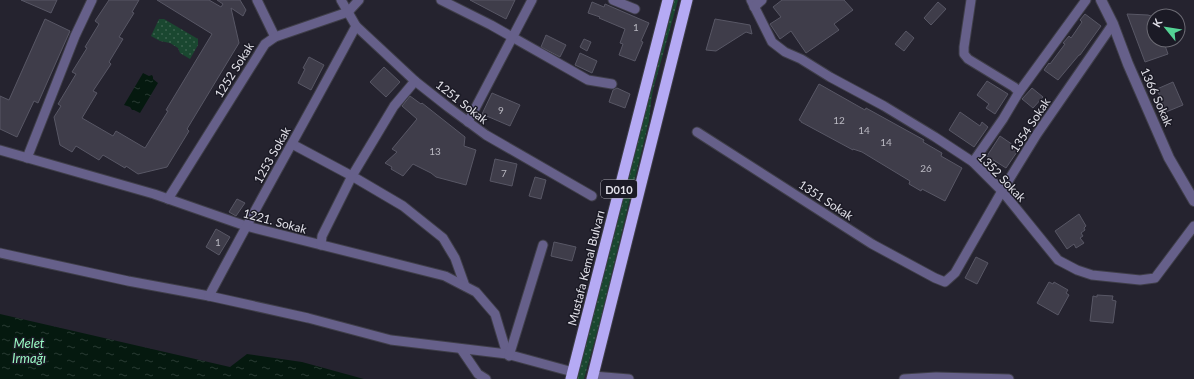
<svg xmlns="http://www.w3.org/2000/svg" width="1194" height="379" font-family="Lato,sans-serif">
	<defs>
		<pattern id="grass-dots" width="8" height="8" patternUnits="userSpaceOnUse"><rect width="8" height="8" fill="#1a4730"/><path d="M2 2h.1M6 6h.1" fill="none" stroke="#3b614e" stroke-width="1.8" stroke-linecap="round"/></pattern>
		<pattern id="water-ripples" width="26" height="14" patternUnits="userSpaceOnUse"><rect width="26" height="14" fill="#05190f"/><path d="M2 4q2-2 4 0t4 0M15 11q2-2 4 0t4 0" fill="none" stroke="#293a32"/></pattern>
	</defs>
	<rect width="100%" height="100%" fill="#25232f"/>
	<g fill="url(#grass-dots)">
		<polygon points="673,0 678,0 653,90 651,102 649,121 599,325 584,379 576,379"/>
		<polygon points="159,19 164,19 198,39 198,45 190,59 180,53 178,48 170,43 160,41 151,36"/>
	</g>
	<g fill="url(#water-ripples)">
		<polygon points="143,73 149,76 152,75 153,77 153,79 158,83 140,113 134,110 132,110 130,107 124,105"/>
		<polygon points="0,314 230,367 247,354 302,362 364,379 0,379"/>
	</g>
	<g fill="#3f3d4a" stroke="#585765">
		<polygon points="21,0 57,0 51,13"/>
		<polygon points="109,0 139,0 132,12 134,13 119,37 123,39 109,62 111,64 93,91 97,93 82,118 113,136 116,131 145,148 168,111 166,110 212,34 157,0 209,0 221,7 223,4 217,0 240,0 246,10 243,16 231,8 239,43 187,129 189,131 167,167 138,174 126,166 125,168 103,155 99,160 76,146 72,152 60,145 54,117 61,106 58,104 76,74 72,72 87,48 85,47 99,24 95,21"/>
		<polygon points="470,0 515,0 506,19"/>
		<polygon points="782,0 844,0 853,10 834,24 839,30 806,53 791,31 780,39 770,24 781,17 773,7"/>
		<polygon points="592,2 604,7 605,4 649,23 641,41 643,42 635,61 619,55 623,44 620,43 625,29 599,18 600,17 588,13"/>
		<polygon points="938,2 946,9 931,25 924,18"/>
		<polygon points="1085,14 1101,26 1080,55 1079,55 1058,80 1044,70 1049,63 1050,64 1065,44 1063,43 1069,36 1071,38 1082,22 1080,20"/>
		<polygon points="1127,14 1148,15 1154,17 1154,40 1163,40 1168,54 1145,62"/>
		<polygon points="45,19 70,31 38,103 34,101 17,137 0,129 0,96 9,100"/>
		<polygon points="715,19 750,25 752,34 746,32 716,51 706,50"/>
		<polygon points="906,31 914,38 904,51 895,44"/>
		<polygon points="546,35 566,45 560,57 541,47"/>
		<polygon points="584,39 591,42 587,51 580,47"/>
		<polygon points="580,53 597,61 592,73 575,65"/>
		<polygon points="309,57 324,65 311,90 298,83 305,69 303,68"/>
		<polygon points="384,67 400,82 386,97 370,82"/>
		<polygon points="987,81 1008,94 995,114 986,108 989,104 977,95"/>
		<polygon points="1173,82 1183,105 1166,112 1157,89"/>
		<polygon points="819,84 865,110 866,108 924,140 923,142 942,153 941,156 962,168 945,201 922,189 921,191 909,184 910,181 862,152 853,149 853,150 801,122 801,121 799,120"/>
		<polygon points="617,88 630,94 625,108 609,102 613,90"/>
		<polygon points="1032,88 1043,97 1033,108 1022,99"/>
		<polygon points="492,93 520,105 510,126 482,114"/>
		<polygon points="410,96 421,104 422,103 465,137 464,146 476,150 466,185 436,177 431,173 413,164 403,176 391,169 392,167 385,163 397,152 392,149 417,119 402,106"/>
		<polygon points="960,112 980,126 982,122 988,127 974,147 949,130"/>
		<polygon points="1000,136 1019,149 1006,168 987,156"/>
		<polygon points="495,159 517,164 512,186 490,181"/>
		<polygon points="535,177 546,180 541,199 529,196"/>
		<polygon points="237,199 245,203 236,216 229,212"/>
		<polygon points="1079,214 1086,226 1084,228 1085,230 1081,233 1083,236 1080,238 1084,243 1076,248 1074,244 1067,249 1055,231"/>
		<polygon points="216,229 230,237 219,255 206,247"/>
		<polygon points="554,242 576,247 572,261 551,256"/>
		<polygon points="976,257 988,263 977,284 965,278"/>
		<polygon points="1049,282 1053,284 1054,282 1068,290 1066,293 1069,295 1058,315 1037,303"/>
		<polygon points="1097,295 1113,296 1112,300 1116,301 1113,323 1090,321 1093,296 1097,297"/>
	</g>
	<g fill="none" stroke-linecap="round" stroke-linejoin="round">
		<g stroke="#3f3e49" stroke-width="11">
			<g id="minor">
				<polyline points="257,0 275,37"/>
				<polyline points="341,0 356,26 415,81 448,107 486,135 592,196"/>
				<polyline points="441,0 491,25 588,80 612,84"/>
				<polyline points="613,0 635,9"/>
				<polyline points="751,0 772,42 785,52 801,59 830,77 884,106 935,137 973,162 1002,191 1058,260 1077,270 1092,275 1140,280 1155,278 1194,226"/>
				<polyline points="971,0 964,47 964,54 968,59 1014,87 1019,92 1003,119 973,162"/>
				<polyline points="754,7 762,0"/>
				<polyline points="1019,92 1086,0"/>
				<polyline points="468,122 532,0"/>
				<polyline points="697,132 872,244 935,278 945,282 955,273 1002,191 1037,134 1113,24"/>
				<polyline points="292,144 352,176 403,206 443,238 455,258 465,286"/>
				<polyline points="0,150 154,194 246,226 445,276 476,292 495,314 507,354"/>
				<polyline points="27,158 75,36 92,0"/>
				<polyline points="168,199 265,44 275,37 348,12 359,0"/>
				<polyline points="321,245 322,236 352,176 394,106 415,81"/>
				<polyline points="0,253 128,281 209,296 308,318 391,340 507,354 573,372"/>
				<path d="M209,296c48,-91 99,-180 147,-270"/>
				<polyline points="461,349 478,374 486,379"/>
				<polyline points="509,356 543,245"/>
				<polyline points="593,376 629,379"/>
				<polyline points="904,379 936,377 1009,379"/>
			</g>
		</g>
		<g stroke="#3f3e49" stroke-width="12">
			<polyline id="tertiary" points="1101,0 1113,24 1128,64 1169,158 1194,201"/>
		</g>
		<g stroke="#3f3e49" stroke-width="13">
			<g id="trunk">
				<polyline points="571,379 668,0"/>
				<polyline points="592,379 687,0"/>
			</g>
		</g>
		<use href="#minor" stroke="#66608a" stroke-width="9"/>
		<use href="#tertiary" stroke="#66608a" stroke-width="10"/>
		<use href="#trunk" stroke="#b5aaf4" stroke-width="11"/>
	</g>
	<g text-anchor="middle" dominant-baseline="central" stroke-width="3" stroke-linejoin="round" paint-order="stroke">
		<g font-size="10" fill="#b9b8c1">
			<text x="636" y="27">1</text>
			<text x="501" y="110">9</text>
			<text x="839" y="120">12</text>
			<text x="864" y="130">14</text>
			<text x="886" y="142">14</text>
			<text x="435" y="151">13</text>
			<text x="926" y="168">26</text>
			<text x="504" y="173">7</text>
			<text x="218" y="242">1</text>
		</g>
		<rect fill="#1b1a25" stroke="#a6a5ae" stroke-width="1" x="601" y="180" width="36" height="18" rx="3"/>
		<g font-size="11" font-weight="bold" fill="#e2e1e9">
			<text x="619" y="189">D010</text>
		</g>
		<g font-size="12" fill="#e2e1e9" stroke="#1b1a25">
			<text transform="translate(234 70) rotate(-58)">1252 Sokak</text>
			<text transform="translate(1157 97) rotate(66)">1366 Sokak</text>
			<text transform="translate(462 102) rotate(38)">1251 Sokak</text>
			<text transform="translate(1030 125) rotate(-57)">1354 Sokak</text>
			<text transform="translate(272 155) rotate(-61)">1253 Sokak</text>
			<text transform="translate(1002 177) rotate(46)">1352 Sokak</text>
			<text transform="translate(826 200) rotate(33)">1351 Sokak</text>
			<text transform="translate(275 221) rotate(15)">1221. Sokak</text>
			<text transform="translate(586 268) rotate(-76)">Mustafa Kemal Bulvarı</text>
		</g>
		<g font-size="13" font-style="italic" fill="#98f8c3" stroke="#1b1a25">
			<text x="29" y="343">Melet<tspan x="29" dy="15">Irmağı</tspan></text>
		</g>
	</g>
	<g transform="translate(1166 28) rotate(300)"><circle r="19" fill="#1b1a25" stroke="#6b6a73"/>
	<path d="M0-3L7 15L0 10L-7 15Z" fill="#54d395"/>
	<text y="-6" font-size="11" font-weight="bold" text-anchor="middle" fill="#e2e1e9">K</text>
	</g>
</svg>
